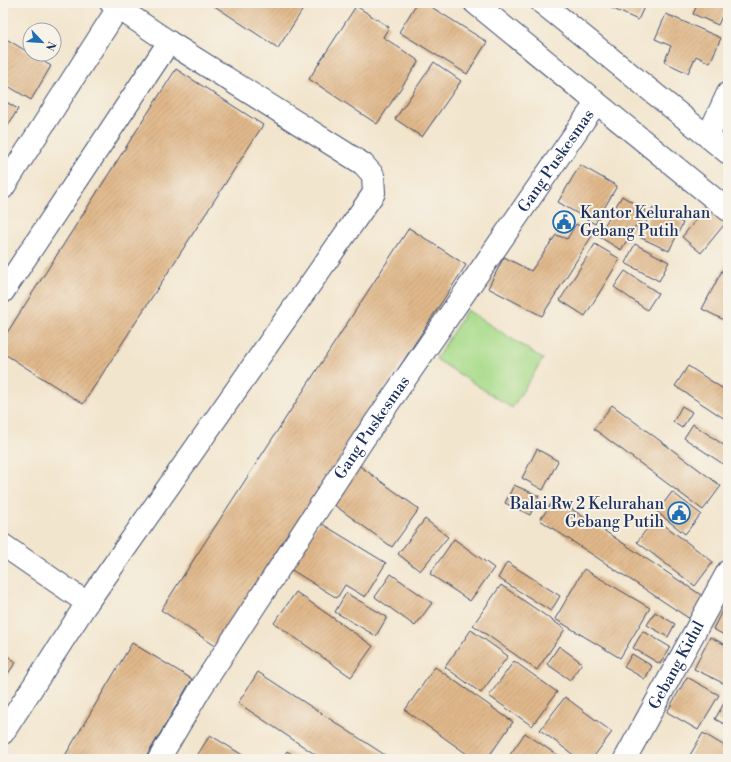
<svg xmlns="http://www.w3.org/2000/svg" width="731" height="762" font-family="'Libre Bodoni',serif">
	<defs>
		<pattern id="building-hatch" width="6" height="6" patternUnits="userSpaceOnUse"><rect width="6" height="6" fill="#e0b88a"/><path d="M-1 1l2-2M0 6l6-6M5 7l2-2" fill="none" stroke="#c09e7a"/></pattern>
	</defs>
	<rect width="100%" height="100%" fill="#f7f3e8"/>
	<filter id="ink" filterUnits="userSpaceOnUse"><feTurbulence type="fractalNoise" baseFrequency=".025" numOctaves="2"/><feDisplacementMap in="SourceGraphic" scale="8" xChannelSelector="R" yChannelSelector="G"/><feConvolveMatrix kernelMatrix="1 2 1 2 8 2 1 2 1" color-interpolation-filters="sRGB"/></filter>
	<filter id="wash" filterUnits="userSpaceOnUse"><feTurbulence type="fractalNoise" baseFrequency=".012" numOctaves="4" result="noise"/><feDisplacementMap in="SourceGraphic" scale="16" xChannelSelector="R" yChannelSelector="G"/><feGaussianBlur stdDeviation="0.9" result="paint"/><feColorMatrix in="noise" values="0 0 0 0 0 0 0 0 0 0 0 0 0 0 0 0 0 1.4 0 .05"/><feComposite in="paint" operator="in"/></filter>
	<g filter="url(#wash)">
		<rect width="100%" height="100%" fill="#f2e5cd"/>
		<polygon fill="#a8db8a" stroke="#628574" points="467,310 543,359 512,408 436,359"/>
		<g id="blocks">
			<g fill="url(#building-hatch)">
				<polygon points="210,3 307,3 278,48"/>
				<polygon points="417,3 425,3 487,42 467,74 399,32"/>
				<polygon points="610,3 646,3 638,20 609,7"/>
				<polygon points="688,3 728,3 718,25 693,14 696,7"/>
				<polygon points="356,6 389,27 383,37 419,61 377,124 309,79"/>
				<polygon points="666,14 721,38 710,63 696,56 688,73 664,62 671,46 655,39"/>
				<polygon points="3,37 51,66 31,100 3,83"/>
				<polygon points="434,62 461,81 422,137 395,119"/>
				<polygon points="176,69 263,125 83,404 3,353 3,339"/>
				<polygon points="3,100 18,109 3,134"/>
				<polygon points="580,165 617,186 595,224 558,202"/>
				<polygon points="622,196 645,210 621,250 598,236"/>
				<polygon points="709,204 728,220 701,253 682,237"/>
				<polygon points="653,208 683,223 669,251 639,237"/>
				<polygon points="576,224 593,234 542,316 488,288 504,257 531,271 556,235 567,239"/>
				<polygon points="409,228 466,265 217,647 161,610"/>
				<polygon points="595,244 620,259 585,316 560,300"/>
				<polygon points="635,244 669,262 659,281 625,263"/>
				<polygon points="725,265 728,266 728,322 702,309"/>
				<polygon points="625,271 658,293 647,310 614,287"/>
				<polygon points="688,366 728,392 728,421 675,386"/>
				<polygon points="612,405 721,486 703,510 594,429"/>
				<polygon points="682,406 692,412 682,428 673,422"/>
				<polygon points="693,424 728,448 728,457 723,464 684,438"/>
				<polygon points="537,449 558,461 543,490 522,478"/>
				<polygon points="357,464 419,509 392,547 330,502"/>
				<polygon points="514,485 539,496 530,515 505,503"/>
				<polygon points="672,492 701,514 685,534 657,512"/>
				<polygon points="555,498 704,597 690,619 540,520"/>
				<polygon points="655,518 713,562 695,586 637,542"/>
				<polygon points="425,519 448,537 420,571 398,554"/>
				<polygon points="319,522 386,563 365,597 345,585 337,598 290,569"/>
				<polygon points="454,539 494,568 470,601 430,574"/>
				<polygon points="507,562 560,596 551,611 498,578"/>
				<polygon points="584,569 650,608 620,658 555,619"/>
				<polygon points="391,574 432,603 415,626 375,597"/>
				<polygon points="501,585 565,629 537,670 473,625"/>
				<polygon points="296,592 373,646 351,677 274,623"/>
				<polygon points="346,593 387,617 376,636 335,612"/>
				<polygon points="728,599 728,631 726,636 713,629"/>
				<polygon points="655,612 675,624 668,637 647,625"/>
				<polygon points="471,630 508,656 481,693 445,667"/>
				<polygon points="643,631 670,647 660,664 633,648"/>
				<polygon points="710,637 728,646 728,678 725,684 694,669"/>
				<polygon points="132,643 192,679 145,759 63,759"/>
				<polygon points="559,646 582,663 570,680 547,664"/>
				<polygon points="3,653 16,662 3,681"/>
				<polygon points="632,654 652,666 645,679 624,667"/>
				<polygon points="514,661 557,692 532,726 489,696"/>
				<polygon points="435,667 513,722 487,759 474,759 405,710"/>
				<polygon points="258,672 359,738 391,759 322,759 238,703"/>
				<polygon points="687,677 719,695 698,730 667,712"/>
				<polygon points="728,696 728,726 715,719"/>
				<polygon points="565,697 612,732 592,759 579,759 540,730"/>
				<polygon points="525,733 563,759 507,759"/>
				<polygon points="703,733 728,748 728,759 697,759 690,755"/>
				<polygon points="210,735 249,759 195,759"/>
				<polygon points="287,751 300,759 282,759"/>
			</g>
		</g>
	</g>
	<g filter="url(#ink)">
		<use href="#blocks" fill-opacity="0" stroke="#3b4a6f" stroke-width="1"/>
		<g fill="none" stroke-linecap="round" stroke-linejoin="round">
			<g stroke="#3b4a6f" stroke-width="24">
				<g id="minor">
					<polyline points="475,3 728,210"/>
					<polyline points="542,3 728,153"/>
					<polyline points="708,136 728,93"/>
					<polyline points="3,188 118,8"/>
					<polyline points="3,292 169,42"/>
					<polyline points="3,545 87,603"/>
					<polyline points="3,733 87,603 374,193 373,175 363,164 169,42 111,3"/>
					<path id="s1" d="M159,759l42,-71 162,-248 233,-337"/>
					<path id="s2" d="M625,759l103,-188"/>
				</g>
			</g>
			<use href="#minor" stroke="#fff" stroke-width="22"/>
		</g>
	</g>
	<defs>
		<g id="civic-ring" transform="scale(1.15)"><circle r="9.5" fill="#f7f3e8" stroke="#1f6fb2" stroke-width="1.5"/><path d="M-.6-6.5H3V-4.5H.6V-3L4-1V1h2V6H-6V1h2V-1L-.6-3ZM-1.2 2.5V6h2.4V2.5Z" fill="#1f6fb2"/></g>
	</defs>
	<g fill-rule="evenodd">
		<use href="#civic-ring" x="564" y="222"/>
		<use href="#civic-ring" x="679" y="513"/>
	</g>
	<g text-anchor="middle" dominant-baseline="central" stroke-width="4" stroke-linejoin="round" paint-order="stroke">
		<g font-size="16" fill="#1b2f5e" stroke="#f7f3e8">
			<text stroke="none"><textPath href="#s1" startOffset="718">Gang Puskesmas</textPath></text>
			<text stroke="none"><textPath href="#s1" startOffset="394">Gang Puskesmas</textPath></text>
			<text stroke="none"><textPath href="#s2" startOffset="107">Gebang Kidul</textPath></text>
		</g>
		<g font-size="16" fill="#1b2f5e" stroke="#f7f3e8" text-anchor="start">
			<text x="580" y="213">Kantor Kelurahan<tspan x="580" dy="18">Gebang Putih</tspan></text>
			<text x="664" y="504" text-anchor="end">Balai Rw 2 Kelurahan<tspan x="664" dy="18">Gebang Putih</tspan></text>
		</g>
	</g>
	<rect width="731" height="762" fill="none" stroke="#f7f3e8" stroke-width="16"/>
	<g transform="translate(42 42) rotate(115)"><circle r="19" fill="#f7f3e8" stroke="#9fa5b1"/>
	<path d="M0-3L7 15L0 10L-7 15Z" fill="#1f6fb2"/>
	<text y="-6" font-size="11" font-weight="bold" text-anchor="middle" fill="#1b2f5e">N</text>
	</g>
</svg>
